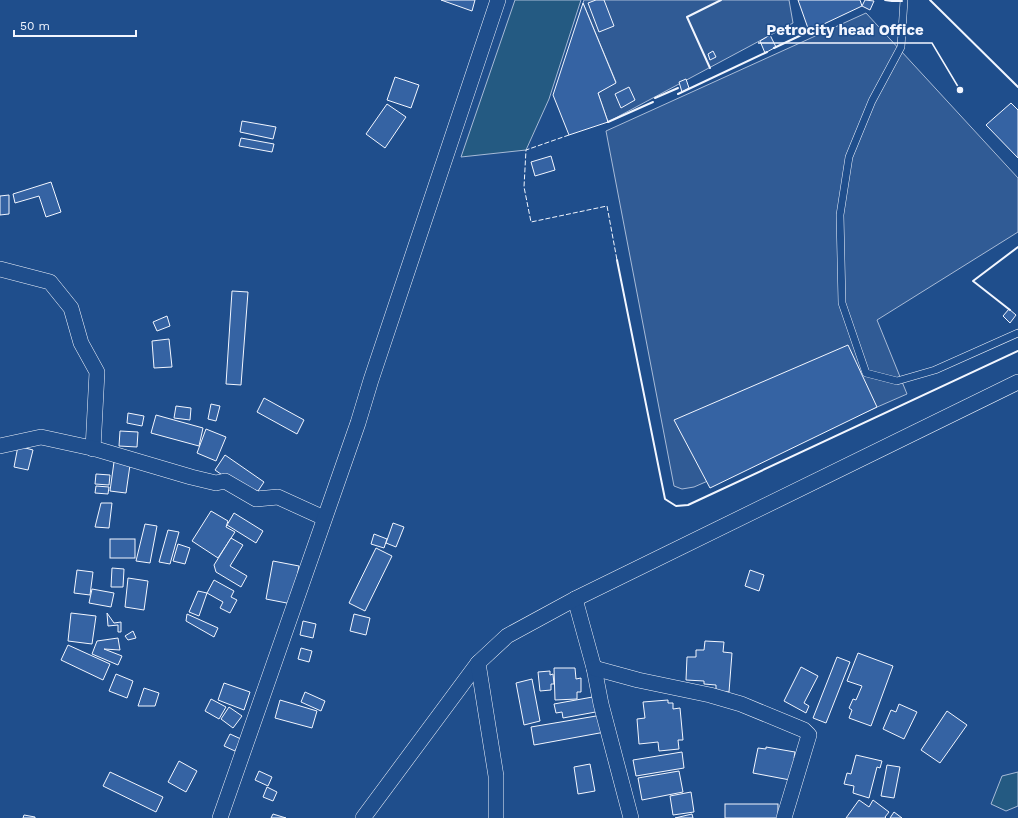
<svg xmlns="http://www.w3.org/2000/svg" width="1018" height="818" font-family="'Work Sans',sans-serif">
	<rect width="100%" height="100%" fill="#1f4e8c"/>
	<g fill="#245a82" stroke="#a8bbd7">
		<polygon points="515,0 581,0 549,99 526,150 461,157"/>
		<polygon points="1018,772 1018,806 1006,811 991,804 1002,776"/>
	</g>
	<g fill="#305b95" stroke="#a8bbd7">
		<polygon points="584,0 789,0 793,23 608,122 598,93 616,82 583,3"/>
		<polygon points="866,13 1018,178 1018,232 877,320 907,394 694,487 682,489 674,486 606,131"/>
	</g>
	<g fill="#3563a3" stroke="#f2f6ff">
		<polygon points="441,0 475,0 472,11"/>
		<polygon points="596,0 604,0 614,26 599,32 588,3"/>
		<polygon points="798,0 860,0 862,6 809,31"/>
		<polygon points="865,0 874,1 870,10 862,6"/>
		<polygon points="583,3 616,83 598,93 608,122 569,135 553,95"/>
		<polygon points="770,35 776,47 765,53 760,41"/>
		<polygon points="713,51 716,57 710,60 708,54"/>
		<polygon points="395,77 419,85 411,108 387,100"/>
		<polygon points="686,79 689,88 682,92 679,82"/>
		<polygon points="629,87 635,100 621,108 615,94"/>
		<polygon points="1011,103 1018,110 1018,158 986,125"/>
		<polygon points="387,104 406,117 385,148 366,134"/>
		<polygon points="242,121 276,127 273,139 240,132"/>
		<polygon points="241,138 274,144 272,152 239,146"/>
		<polygon points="551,156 555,170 535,176 531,162"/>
		<polygon points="51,182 61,212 46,217 39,196 15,203 13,194"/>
		<polygon points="9,195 9,214 0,215 0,196"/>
		<polygon points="232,291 248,292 241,385 226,384"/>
		<polygon points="1009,309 1016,315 1010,323 1003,316"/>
		<polygon points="167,316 170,326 157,331 153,322"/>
		<polygon points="169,339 172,367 154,368 152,341"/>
		<polygon points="848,345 877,407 710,488 674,420"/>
		<polygon points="264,398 304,420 297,434 257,412"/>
		<polygon points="211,404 220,406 216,421 208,419"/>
		<polygon points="176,406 191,408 190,420 174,418"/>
		<polygon points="128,413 144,416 142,426 127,423"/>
		<polygon points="156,415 203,428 199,446 151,433"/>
		<polygon points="206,429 226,437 216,461 197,453"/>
		<polygon points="120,431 138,432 137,447 119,446"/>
		<polygon points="18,446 33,450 28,470 14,467"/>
		<polygon points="225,455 264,482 254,497 215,470"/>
		<polygon points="114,462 130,465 126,493 110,491"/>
		<polygon points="96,474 110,475 109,485 95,484"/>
		<polygon points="96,486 109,487 108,494 95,493"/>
		<polygon points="101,503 112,503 109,528 95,527"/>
		<polygon points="211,511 228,521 226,527 235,532 218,558 192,541"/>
		<polygon points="234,513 263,531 256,543 227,525"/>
		<polygon points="393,523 404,527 396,547 386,543"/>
		<polygon points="145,524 157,526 150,563 136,561"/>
		<polygon points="168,530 179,532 170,564 159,562"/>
		<polygon points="374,534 387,539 384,548 371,544"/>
		<polygon points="231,538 243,545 230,566 247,576 241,587 216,572 214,565"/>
		<rect x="110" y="539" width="25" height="19"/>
		<polygon points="178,544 190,548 185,564 173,561"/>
		<polygon points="376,548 392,556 365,611 349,603"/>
		<polygon points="273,561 299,566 292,604 266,599"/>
		<polygon points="112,568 124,569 123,587 111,587"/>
		<polygon points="77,570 93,572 90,595 74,593"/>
		<polygon points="750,570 764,575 759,591 745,586"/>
		<polygon points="128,578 148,581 144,610 125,607"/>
		<polygon points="214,580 234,591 231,597 237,600 230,613 220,608 223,602 207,593"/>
		<polygon points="92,589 114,593 111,607 89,603"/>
		<polygon points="198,591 207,593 199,616 189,612"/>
		<polygon points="71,613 96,616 92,644 68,641"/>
		<polygon points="107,613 114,623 121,622 121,632 118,632 118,625 108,626"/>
		<polygon points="187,614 218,628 214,637 186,621"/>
		<polygon points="354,614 370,618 366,635 350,631"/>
		<polygon points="303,621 316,624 313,638 300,635"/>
		<polygon points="133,631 136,638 128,640 125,636"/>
		<polygon points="118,638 120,650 104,649 122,656 118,665 92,654 97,641"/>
		<polygon points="705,641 724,642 723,652 732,653 729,692 716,691 716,685 704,684 704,681 686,680 687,657 696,657 696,650 704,650"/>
		<polygon points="68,645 110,664 103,680 61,660"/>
		<polygon points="301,648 312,651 309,662 298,659"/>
		<polygon points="858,653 893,666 871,726 849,718 852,710 849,708 853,699 856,700 862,686 847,681"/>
		<polygon points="837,657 850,662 826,723 813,718"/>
		<polygon points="801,667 818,676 804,703 809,706 806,713 784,701"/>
		<polygon points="554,668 575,668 576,679 581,678 581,692 577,692 577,699 555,700"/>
		<polygon points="550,671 550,675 553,674 554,684 551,684 551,690 540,691 538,672"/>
		<polygon points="116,674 133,681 127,698 109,691"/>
		<polygon points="532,679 540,721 524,725 516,683"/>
		<polygon points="224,683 250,692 244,710 218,700"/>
		<polygon points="144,688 159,693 155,706 138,706"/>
		<polygon points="305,692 325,701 321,711 301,702"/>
		<polygon points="598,696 601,711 563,718 562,712 556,713 554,704"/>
		<polygon points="211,699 226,707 219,719 205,711"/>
		<polygon points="280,700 317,711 312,728 275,718"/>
		<polygon points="668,700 668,703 673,703 673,709 680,708 683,740 678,740 679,749 659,751 658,742 639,744 637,719 645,718 643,702"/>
		<polygon points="899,704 917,712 904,739 883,729 891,710 896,712"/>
		<polygon points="229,707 242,716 233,728 221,719"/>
		<polygon points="947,711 967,725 940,763 921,750"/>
		<polygon points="602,715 605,732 534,745 531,727"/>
		<polygon points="230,734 241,739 235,751 224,746"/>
		<polygon points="766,747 795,752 794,758 796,759 790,780 753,773 758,748 766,749"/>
		<polygon points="682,752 684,768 636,776 633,760"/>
		<polygon points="856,755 882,761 880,768 877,767 869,798 853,793 854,786 844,784 847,773 851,774"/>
		<polygon points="179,761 197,771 186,792 168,782"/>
		<polygon points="590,764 595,791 578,794 574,767"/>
		<polygon points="887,765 900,767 894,798 881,796"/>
		<polygon points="259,771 272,777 268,786 255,780"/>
		<polygon points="679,771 683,792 642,800 638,778"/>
		<polygon points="110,772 163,797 156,812 103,786"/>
		<polygon points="267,787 277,792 273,801 263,797"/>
		<polygon points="691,792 694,812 673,815 670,796"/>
		<polygon points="859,800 869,807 873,800 889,812 885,817 886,818 846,818"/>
		<rect x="725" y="804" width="53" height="14"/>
		<polygon points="894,812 902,818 890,818"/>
		<polygon points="273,814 286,818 271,818"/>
		<polygon points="692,814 693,818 675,818"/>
		<polygon points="24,815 35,817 35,818 23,818"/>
	</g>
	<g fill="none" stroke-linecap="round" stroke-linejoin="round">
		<g stroke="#f2f6ff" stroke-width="8">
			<polyline id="lane" points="904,0 901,47 872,101 849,157 840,215 842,303 866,373 897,381 935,370 1018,333"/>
		</g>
		<g stroke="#f2f6ff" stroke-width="16">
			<g id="street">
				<polyline points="0,269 50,282 71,308 81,343 97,372 93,449"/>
				<polyline points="0,446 41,437 96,449 191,477 216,483 225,481 256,499 278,497 324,518"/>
				<polyline points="575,599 594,668 601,704 631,818"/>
				<polyline points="594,668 638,680 710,695 741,704 804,730 809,735 784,818"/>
				<polyline points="220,818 358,423 371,380 498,0"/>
				<polyline points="363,818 478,663"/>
				<polyline points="496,818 496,776 478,663 507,636 575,599 1018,382"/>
			</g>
		</g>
		<use href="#lane" stroke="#1f4e8c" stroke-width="7"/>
		<use href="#street" stroke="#1f4e8c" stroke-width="15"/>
		<polyline stroke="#f2f6ff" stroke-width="1" stroke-dasharray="5 2" stroke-linecap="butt" points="569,135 526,150 524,187 531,222 607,206 617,260"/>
		<g stroke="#f2f6ff" stroke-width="2">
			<polyline points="885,0 892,1 902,1"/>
			<polyline points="930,0 1018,87"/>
			<polyline points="774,48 812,30"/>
			<polyline points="710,68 687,17 721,0"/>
			<polyline points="678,94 767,52"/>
			<polyline points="655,98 678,88"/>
			<polyline points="608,122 653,102"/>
			<polyline points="617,260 665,499 676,506 688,505 1018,351"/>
			<polyline points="1010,310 973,281 1018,247"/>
		</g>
	</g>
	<path fill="none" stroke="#f2f6ff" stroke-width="1.5" d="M960 90L932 43H758"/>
	<circle fill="#f2f6ff" stroke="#1f4e8c" stroke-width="1.5" cx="960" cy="90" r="4"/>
	<g font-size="15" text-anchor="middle" font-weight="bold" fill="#f2f6ff" stroke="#1f4e8c" stroke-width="3" stroke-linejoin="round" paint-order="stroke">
		<text x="845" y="35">Petrocity head Office</text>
	</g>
	<path d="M14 30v6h122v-6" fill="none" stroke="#f2f6ff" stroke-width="2"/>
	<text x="20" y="30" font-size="12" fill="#f2f6ff" stroke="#1f4e8c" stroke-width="3" paint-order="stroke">50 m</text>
</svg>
